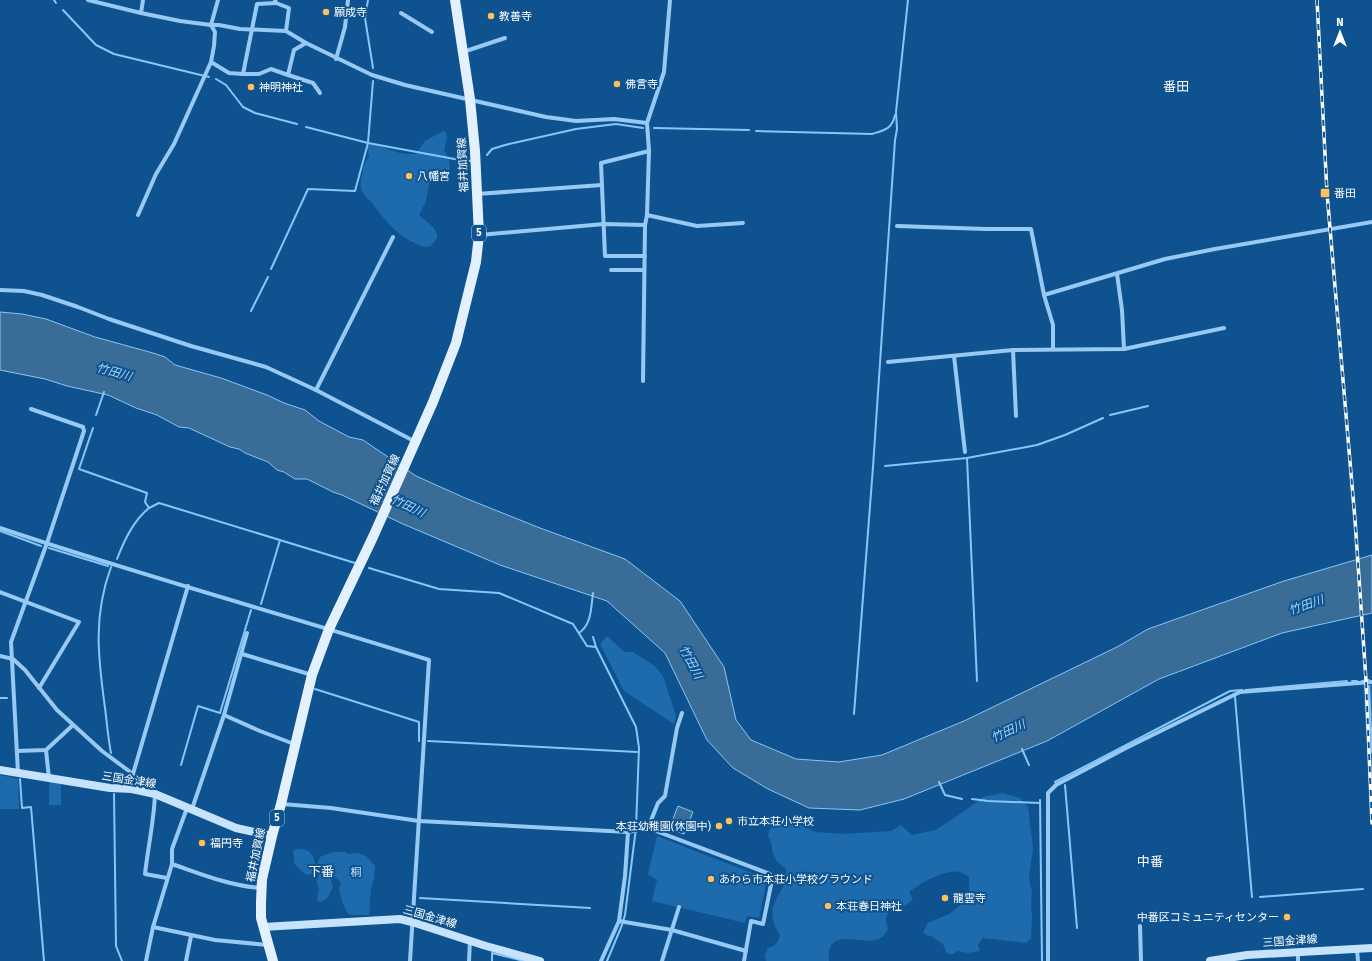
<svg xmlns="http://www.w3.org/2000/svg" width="1372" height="961" font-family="'Fira Sans','Noto Sans JP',sans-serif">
	<rect width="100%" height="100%" fill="#0e538f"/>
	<g fill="#1d6bad">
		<path d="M443,131l3,1 1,6 -3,12 5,9 1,14 -4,5 -13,2 -4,4 -3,17 -7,14c5,5 15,11 17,17 2,3 1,6 -1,9 -5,8 -10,7 -18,3 -20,-8 -32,-24 -45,-41 -4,-5 -9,-8 -11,-15 -1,-5 2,-22 5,-27 1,-2 2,-3 3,-5l-2,-7 2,-4 4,-1c17,5 25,11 43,10l9,-13z"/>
		<polygon points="607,636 624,652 633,652 655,666 663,676 676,716 674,724 624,691 600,644"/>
		<polygon points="1363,685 1372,685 1372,822"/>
		<polygon points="0,775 18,779 19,809 0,809"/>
		<polygon points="49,781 61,784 61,805 49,805"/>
		<path d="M1003,793l17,5 8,9 5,41 -4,31 3,13 -1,13 1,11 -1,22 -5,5 -43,-5 -5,7 2,6 -12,2 -10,-2 -7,4 -5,-3 -3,-8 -12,-8h-3l-5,-4 5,-9 21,-9 13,-10 7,-13v-14c-3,-2 -6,-4 -9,-5 -15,-3 -39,11 -51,20l4,7c-7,7 -12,9 -22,10 -6,8 -6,10 -3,20 -1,2 -3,6 -6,8 -14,11 -45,-8 -52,11 -2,4 -1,9 -1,13h-63l-1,-5 3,-8c8,-2 10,-6 12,-13 -21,-32 8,-38 6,-66 -18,-14 -10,-16 -18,-34l5,-13 11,-4 32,14 27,2 48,-3 10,-6 11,10 24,-5 27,-18 20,-15z"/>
		<polygon points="657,836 767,879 759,918 747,916 745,923 652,901 657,880 648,874"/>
		<path d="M296,849c3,0 7,0 10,1 8,3 12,16 7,23l-4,2 -4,-1 -5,-4 -6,-7 -1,-12z"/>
		<path d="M333,852h12l3,2 9,-1 9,3 9,10 -1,13 -3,9 -2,27h-20c-6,-8 -8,-17 -10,-26 3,-6 1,-9 -4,-12l-4,1v4l2,4c-3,7 -5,15 -14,16l-2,-2 2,-10 -2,-8 2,-9 -2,-8 3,-8z"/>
	</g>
	<g fill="#3a6c98" stroke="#88c6f8">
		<polygon points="0,312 22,314 46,319 95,337 153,353 165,357 175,365 221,378 267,395 284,403 305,410 319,421 349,437 363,440 416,476 465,498 540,528 625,559 680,601 724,667 736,720 751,740 796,759 839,762 882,755 964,721 1117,647 1148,629 1284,581 1372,555 1372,613 1282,633 1159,679 1047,741 904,799 860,810 809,808 768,789 733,768 707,740 665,653 607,601 500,565 403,524 342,495 333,492 307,479 295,479 284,472 277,470 268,462 245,453 239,449 230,447 189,428 179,427 157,415 136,408 108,395 67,386 45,379 0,370"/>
		<polygon points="678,806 693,812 684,834 669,829"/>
	</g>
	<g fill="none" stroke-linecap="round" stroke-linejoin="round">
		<g stroke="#88c6f8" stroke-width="2">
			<polyline points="54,0 56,3"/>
			<polyline points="368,0 365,18 373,68"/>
			<polyline points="63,10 96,45 114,54 209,77"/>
			<polyline points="216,79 226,85 243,107 255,113 297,124"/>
			<polyline points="306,127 368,143 460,160 472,161"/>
			<polyline points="654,128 749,130"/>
			<path d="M756,131l116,3c13,-4 20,-5 23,-19"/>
			<polyline points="487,155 492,149 505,145 576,129 616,124 643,128"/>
			<polyline points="271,269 308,189 355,191 368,143 373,81"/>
			<polyline points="251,311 268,277"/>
			<polyline points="96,415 104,392"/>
			<polyline points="1110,415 1148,406"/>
			<polyline points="93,428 79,469 147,493 145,502 149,508 159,503 355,563"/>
			<polyline points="967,458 977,681"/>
			<polyline points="885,466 967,458 1037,445 1065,435 1103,418"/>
			<polyline points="0,531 41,546"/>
			<polyline points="49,548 108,566"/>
			<path d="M117,559c7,-18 16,-38 32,-51"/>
			<polyline points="369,568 439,589 499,593 573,624 587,646 596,647"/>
			<polyline points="261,604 280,540"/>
			<path d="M579,633c13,-9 12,-26 14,-40"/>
			<polyline points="593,637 596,647 636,727 639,748 636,828 625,915 622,925 607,961"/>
			<polyline points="1352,681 1357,681"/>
			<polyline points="1362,681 1369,680"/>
			<polyline points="1369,686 1372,752"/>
			<polyline points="315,689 419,722 419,741"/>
			<polyline points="1246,690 1347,681"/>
			<polyline points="1235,697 1252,897"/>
			<polyline points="0,698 7,698"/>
			<polyline points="854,714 873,467 895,140 897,129 896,112 908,0"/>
			<polyline points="428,741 637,752"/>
			<polyline points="1022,749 1029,765"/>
			<path d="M111,753c-3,-15 -4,-30 -6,-45 -7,-51 -12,-92 6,-141"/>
			<polyline points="181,765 198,706 220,713 251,610"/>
			<polyline points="20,779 22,808 31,807 44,961"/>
			<polyline points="939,782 945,795 962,799"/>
			<polyline points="1055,782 1230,691 1242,690"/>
			<polyline points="1065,785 1077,928"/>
			<polyline points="114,794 116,946 122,961"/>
			<polyline points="972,799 988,801 1040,803"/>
			<polyline points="1040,800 1042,961"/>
			<polyline points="1260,897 1363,889"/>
			<polyline points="420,898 590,908"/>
			<polyline points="492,961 492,953 524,961"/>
		</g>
		<g stroke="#97c9f4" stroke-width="4">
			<polyline points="88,0 141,13 180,21 211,25 219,25 240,29 286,31 306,43 372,75 405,85 546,117 576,121 614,119 647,123"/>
			<polyline points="275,0 276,3 289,8 286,31"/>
			<polyline points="141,13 143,0"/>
			<polyline points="401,13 432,32"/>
			<polyline points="463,52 505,38"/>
			<polyline points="336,59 345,27 348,0"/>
			<polyline points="211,62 229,73 243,74 257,4 276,3"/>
			<polyline points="243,74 259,74 271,69 288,75 294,50 306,43"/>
			<polyline points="288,75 313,83 320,93"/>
			<polyline points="477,194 602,185"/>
			<polyline points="138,215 156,174 174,144 211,62 214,46 215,32 211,25 218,0"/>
			<polyline points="647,215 697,226 743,223"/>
			<polyline points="897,226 986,229 1031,229 1044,295 1053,325 1053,349"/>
			<polyline points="479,235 604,224 645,225"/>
			<polyline points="645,256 605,256 601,163 649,151"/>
			<polyline points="611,270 644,270"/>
			<polyline points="1117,274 1122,310 1124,349"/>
			<polyline points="0,290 24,291 42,295 78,307 109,319 191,346 266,367 316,390 414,441"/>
			<polyline points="1044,295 1165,259 1215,249 1372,222"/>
			<polyline points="1013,350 1016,416"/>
			<polyline points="954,356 965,452"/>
			<polyline points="888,362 1013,350 1124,349 1224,328"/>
			<polyline points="643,381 645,225 647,215 649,151 647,123 664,72 670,0"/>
			<polyline points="316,390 393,237"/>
			<path d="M0,528c142,48 286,87 429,132l-19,301"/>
			<polyline points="0,592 79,622 39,688"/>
			<polyline points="242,654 312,675"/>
			<polyline points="0,656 13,659 25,670 57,710 102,751 133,774 132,789"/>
			<polyline points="224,715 260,731 294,744"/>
			<polyline points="46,750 49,778"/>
			<polyline points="17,751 46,750 73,725"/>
			<polyline points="18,773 11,642 47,543 84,431 83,427 31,409"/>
			<polyline points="133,774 188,586"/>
			<path d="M155,794c-1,27 -7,53 -10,80l22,4"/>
			<polyline points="282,804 331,808 419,821 628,832 625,876 619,921 601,961"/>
			<polyline points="192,809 224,715 247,633"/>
			<polyline points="648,828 770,874 769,878 772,880 763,924 751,921 744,961"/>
			<polyline points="628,832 648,828 658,803 665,796 677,728 682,713"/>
			<path d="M172,864c29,10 58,22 89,24"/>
			<polyline points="619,921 672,930 746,951"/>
			<polyline points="1140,926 1141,961"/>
			<polyline points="153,927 215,940 268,945"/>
			<polyline points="1357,949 1358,961"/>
			<polyline points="1298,952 1298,961"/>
			<polyline points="146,961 153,927 172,864 172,849 187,808"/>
			<polyline points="186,961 191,936"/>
			<polyline points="469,961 470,940"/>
			<polyline points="662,961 679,907"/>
			<polyline points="1048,961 1048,793 1056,785 1126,748 1240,692 1372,682"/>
		</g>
		<g stroke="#c6e3fd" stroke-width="8">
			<polyline points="0,770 110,788 132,789 155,794 236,828 272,836"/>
			<polyline points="263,927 400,919 412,922 486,946 540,961"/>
			<polyline points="1210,961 1247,955 1372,948"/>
		</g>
		<polyline stroke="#e3f1ff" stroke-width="10" points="273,961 261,918 261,902 262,879 272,836 281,804 312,675 329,629 373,537 433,402 456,343 476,262 479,235 475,151 470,99 455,0"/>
		<g stroke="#fff" stroke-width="3.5">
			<polyline id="rail" points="1317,0 1327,193 1355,520 1366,680 1372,823"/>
		</g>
		<use href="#rail" stroke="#0e538f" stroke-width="2" stroke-dasharray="6" stroke-linecap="butt"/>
	</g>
	<g fill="#ffbf59" stroke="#0e538f" stroke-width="1.5">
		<circle cx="326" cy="12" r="4"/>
		<circle cx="491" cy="16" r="4"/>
		<circle cx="617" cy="84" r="4"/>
		<circle cx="251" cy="87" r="4"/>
		<circle cx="409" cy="176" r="4"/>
		<rect x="1320" y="188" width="10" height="10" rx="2"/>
		<circle cx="729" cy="821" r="4"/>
		<circle cx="719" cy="826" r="4"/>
		<circle cx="202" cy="843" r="4"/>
		<circle cx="711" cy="879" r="4"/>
		<circle cx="945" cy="898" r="4"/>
		<circle cx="828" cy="906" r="4"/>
		<circle cx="1287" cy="917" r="4"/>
	</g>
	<g text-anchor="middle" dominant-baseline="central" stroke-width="4" stroke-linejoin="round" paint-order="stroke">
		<g fill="#0e538f" stroke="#b7cbdd" stroke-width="1">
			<rect x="472" y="225" width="14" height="16" rx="3"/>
			<rect x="270" y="810" width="14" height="16" rx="3"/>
		</g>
		<g font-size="10" font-weight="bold" fill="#fff">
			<text x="479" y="233">5</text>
			<text x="277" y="818">5</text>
		</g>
		<g font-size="11" fill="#fff" stroke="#0e538f" text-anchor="start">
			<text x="334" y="12">願成寺</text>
			<text x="499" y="16">教善寺</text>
			<text x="625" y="84">佛言寺</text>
			<text x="259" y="87">神明神社</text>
			<text x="417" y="176">八幡宮</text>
			<text x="1334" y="193">番田</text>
			<text x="737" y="821">市立本荘小学校</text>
			<text x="711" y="826" text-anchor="end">本荘幼稚園(休園中)</text>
			<text x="210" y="843">福円寺</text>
			<text x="719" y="879">あわら市本荘小学校グラウンド</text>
			<text x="953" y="898">龍雲寺</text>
			<text x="836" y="906">本荘春日神社</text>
			<text x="1279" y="917" text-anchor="end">中番区コミュニティセンター</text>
		</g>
		<g font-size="11" fill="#fff" stroke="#0e538f">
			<text transform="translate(463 165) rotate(-93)">福井加賀線</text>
			<text transform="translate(385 480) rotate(-65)">福井加賀線</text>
			<text transform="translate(129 780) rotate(9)">三国金津線</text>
			<text transform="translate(256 855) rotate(-78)">福井加賀線</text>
			<text transform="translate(430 917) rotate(16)">三国金津線</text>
			<text transform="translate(1290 941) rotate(-4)">三国金津線</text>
		</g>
		<g font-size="11" fill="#bee1fe" stroke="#0e538f">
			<text x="356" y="872">桐</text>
		</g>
		<g font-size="12" font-style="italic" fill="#a3d3fb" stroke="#0e538f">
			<text transform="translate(114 372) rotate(16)">竹田川</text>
			<text transform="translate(408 506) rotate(25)">竹田川</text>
			<text transform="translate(1306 605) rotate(-19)">竹田川</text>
			<text transform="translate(691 662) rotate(62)">竹田川</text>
			<text transform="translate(1008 731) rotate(-25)">竹田川</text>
		</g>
		<g font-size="13" fill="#fff" stroke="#0e538f">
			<text x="1176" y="86">番田</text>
			<text x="1150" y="861">中番</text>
			<text x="321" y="871">下番</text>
		</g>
	</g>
	<g transform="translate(1340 32)" stroke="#0e538f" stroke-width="3" paint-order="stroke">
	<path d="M0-3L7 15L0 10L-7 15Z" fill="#ffffff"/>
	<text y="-6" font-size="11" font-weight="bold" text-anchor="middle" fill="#ffffff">N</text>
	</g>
</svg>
